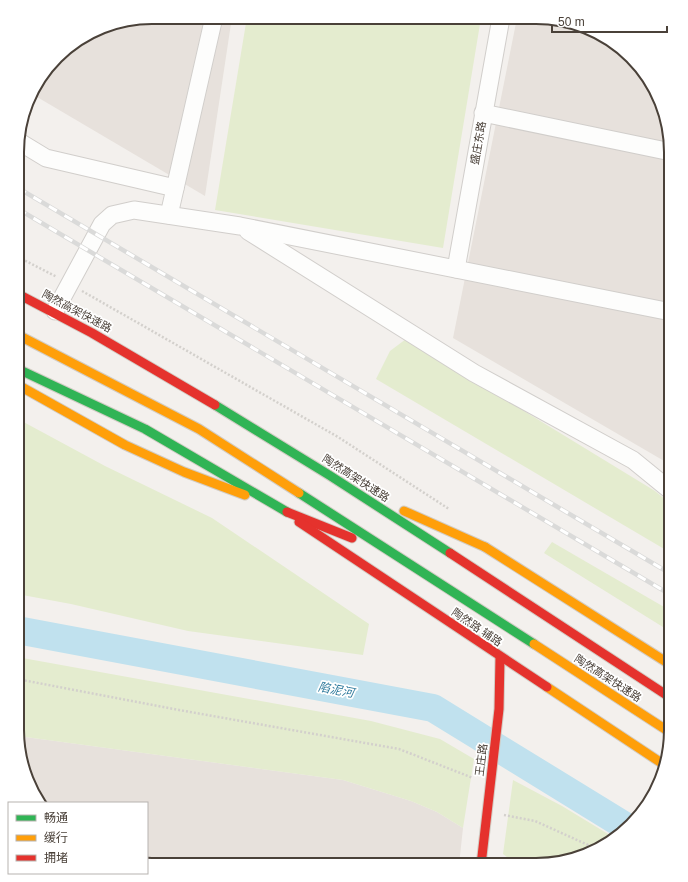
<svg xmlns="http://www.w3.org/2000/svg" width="688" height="882" font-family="Arial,'Noto Sans SC',sans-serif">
	<rect width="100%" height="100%" fill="#f3f0ed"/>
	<g fill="#e7e1dc">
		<polygon points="152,17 232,17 205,196 32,94 35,85 63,50 108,24"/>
		<polygon points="517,18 554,18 611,40 653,85 671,152 671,465 453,338"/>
		<polygon points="18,736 343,780 411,801 437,812 463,828 459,865 147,865 147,803 40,803 35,797"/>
	</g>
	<g fill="#e4eccf">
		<polygon points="247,17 481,18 443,248 215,210"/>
		<polygon points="406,339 655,491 671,504 671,553 376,379 390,351"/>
		<polygon points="18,419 105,466 212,518 369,624 363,655 188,631 71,604 17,594"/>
		<polygon points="552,542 671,611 671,632 544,553"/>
		<polygon points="17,657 371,721 440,739 474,759 463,828 437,812 411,801 343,780 18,736"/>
		<polygon points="513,780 562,806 613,837 603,847 545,865 517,865 503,854"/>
	</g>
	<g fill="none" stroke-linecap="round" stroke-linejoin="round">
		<polyline stroke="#c0e1ee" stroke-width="28" points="17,630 433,708 625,826"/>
		<g stroke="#d1cecb" stroke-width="19">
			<g id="street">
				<polyline points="483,113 671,152"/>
				<polyline points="18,141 46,158 175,188"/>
				<polyline points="169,215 214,17"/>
				<polyline points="248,231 474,373 633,460 671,491"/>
				<polyline points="456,269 501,18"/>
				<polyline points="55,311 102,224 112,215 134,210 240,226 671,312"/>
			</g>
		</g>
		<g stroke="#d2ccc4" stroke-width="11">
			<g id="fast">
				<polyline points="18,369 145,429 287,512"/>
				<polyline points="215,405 329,475 450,553"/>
				<polyline points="299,493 534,644"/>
			</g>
		</g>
		<g stroke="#d2ccc4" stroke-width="11">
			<g id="slow">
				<polyline points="18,335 199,429 299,493"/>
				<polyline points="18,385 125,445 184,472 245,495"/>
				<polyline points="404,511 485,547"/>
				<polyline points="485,547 671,665"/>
				<polyline points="534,644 671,733"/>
				<polyline points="547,687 663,764"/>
			</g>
		</g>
		<g stroke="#d2ccc4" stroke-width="11">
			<g id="jam">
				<polyline points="18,294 92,333 215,405"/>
				<polyline points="287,512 352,538"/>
				<polyline points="299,522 547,687"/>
				<polyline points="450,553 671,698"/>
				<polyline points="481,865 499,709 500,657"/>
			</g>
		</g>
		<g stroke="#d3d0cc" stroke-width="2.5" stroke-dasharray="2 2" stroke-linecap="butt">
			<polyline points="18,257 57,277"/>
			<polyline points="82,291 338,437 449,509"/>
			<polyline points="17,679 179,710 399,749 473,778"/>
			<polyline points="504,815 535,821 597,849"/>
		</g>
		<use href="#street" stroke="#fdfdfc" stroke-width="17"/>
		<use href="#fast" stroke="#30b455" stroke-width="9"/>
		<use href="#slow" stroke="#ff9f0a" stroke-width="9"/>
		<use href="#jam" stroke="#e5322d" stroke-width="9"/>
		<g stroke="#dadad9" stroke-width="4.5">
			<g id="rail">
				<polyline points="18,188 671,574"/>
				<polyline points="18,209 671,595"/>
			</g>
		</g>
		<use href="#rail" stroke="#fff" stroke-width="3" stroke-dasharray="9" stroke-linecap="butt"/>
	</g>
	<g text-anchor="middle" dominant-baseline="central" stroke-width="3.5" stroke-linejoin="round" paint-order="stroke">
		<g font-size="11" fill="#4a4139" stroke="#fff">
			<text transform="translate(478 143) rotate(-80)">盛庄东路</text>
			<text transform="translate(77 311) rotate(28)">陶然高架快速路</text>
			<text transform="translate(356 478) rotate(33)">陶然高架快速路</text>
			<text transform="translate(477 627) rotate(34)">陶然路 辅路</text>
			<text transform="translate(608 678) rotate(33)">陶然高架快速路</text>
			<text transform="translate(481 760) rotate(-83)">王庄路</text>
		</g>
		<g font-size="12" font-style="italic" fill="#2e7a9c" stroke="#fff">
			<text transform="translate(336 690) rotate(11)">陷泥河</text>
		</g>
	</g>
	<path d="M0 0H688V882H0ZM152 24H536A128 128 0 0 1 664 152V730A128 128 0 0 1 536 858H152A128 128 0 0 1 24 730V152A128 128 0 0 1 152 24Z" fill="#fff" fill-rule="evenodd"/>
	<path fill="none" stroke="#4a4139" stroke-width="2" d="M152 24H536A128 128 0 0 1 664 152V730A128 128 0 0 1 536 858H152A128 128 0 0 1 24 730V152A128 128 0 0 1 152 24Z"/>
	<rect x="8" y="802" width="140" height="72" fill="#ffffff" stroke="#b7b3b0"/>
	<rect x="16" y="815" width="20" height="6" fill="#30b455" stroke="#b7b3b0"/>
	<text x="44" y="822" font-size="12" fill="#4a4139">畅通</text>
	<rect x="16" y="835" width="20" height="6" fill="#ff9f0a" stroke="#b7b3b0"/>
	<text x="44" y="842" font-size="12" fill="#4a4139">缓行</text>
	<rect x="16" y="855" width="20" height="6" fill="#e5322d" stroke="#b7b3b0"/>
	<text x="44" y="862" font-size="12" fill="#4a4139">拥堵</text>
	<path d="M552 26v6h115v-6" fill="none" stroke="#4a4139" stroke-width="2"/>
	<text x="558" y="26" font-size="12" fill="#4a4139" stroke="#ffffff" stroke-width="3" paint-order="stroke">50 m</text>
</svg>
